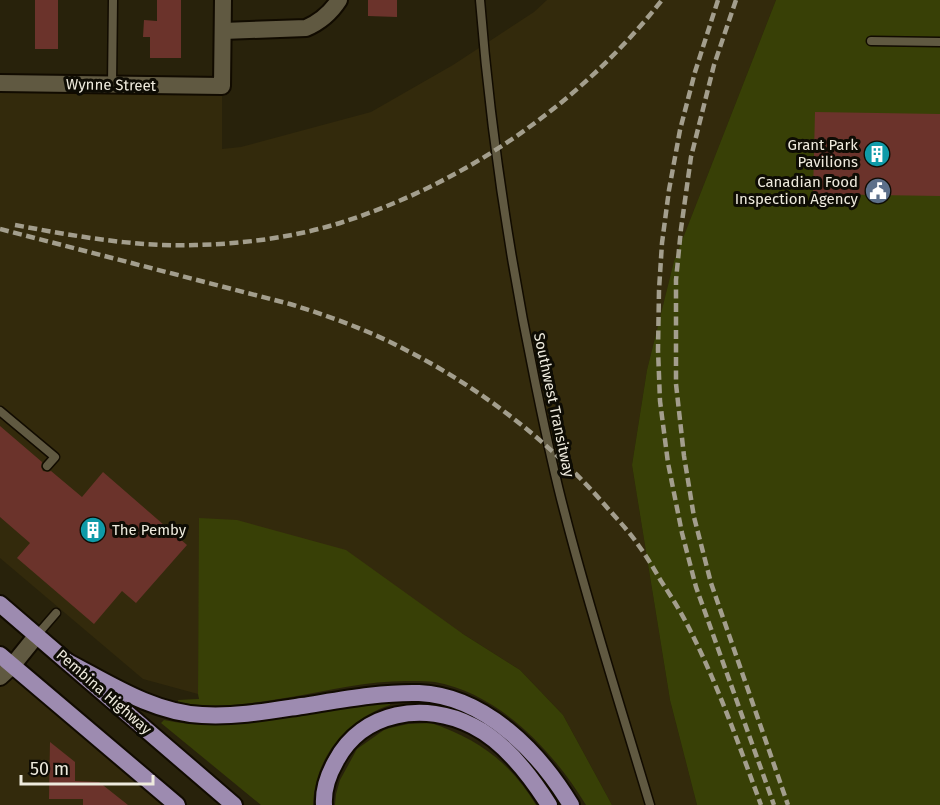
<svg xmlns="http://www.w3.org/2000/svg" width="940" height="805" font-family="'Fira Sans',sans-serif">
	<rect width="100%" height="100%" fill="#28220b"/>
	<g fill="#332a0c">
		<polygon points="547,0 776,0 674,261 647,370 632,465 670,700 697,805 612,805 563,715 520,670 463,634 200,518 198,694 143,679 0,558 0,83 222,86 222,149 241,147 371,112 453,65 534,12"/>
		<polygon points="0,655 177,805 0,805"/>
	</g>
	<g fill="#384006">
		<polygon points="776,0 940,0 940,805 697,805 670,700 632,465 647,370 674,261"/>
		<path d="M199,518l38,2 109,30 117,84 57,36 43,45 49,90h-26c-33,-54 -86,-111 -151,-123 -7,-1 -15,-1 -23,-1 -40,-1 -81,9 -121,16 -38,6 -75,13 -113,5v-2l21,-1 -1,-5z"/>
		<path d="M390,701v4c-45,15 -75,53 -77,100h-52l-100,-82 3,-3c76,16 151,-13 226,-19z"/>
		<path d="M431,723c47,16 79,39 105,82h-201l1,-11 4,-14 17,-31 27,-19 6,-2 18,-4z"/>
	</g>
	<g fill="#6b332b">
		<rect x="35" y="0" width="23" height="49"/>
		<polygon points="157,0 181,0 181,58 150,58 150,37 143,37 144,20 157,21"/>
		<polygon points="368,0 397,0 397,17 368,16"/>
		<polygon points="815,112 940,114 940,196 813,194"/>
		<polygon points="0,426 42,462 41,467 43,471 48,472 51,471 82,497 103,472 187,545 136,603 122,591 94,624 17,558 30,543 0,517"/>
		<polygon points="50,742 75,762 75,781 99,782 128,805 83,805 83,799 49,799"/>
	</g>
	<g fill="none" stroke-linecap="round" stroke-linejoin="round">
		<g stroke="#110b00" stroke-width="11">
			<g id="service">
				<path d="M480,0c10,128 29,255 55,381 9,44 18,89 30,133 25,98 56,194 85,291"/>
				<polyline points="871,41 940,42"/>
				<polyline points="112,85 113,0"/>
				<polyline points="0,411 55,457 47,466"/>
				<polyline points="37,635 56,613"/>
			</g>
		</g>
		<g stroke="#110b00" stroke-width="20">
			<g id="minor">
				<path d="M223,31l83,-3c14,-6 24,-14 33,-28"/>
				<polyline points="0,83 222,86 223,0"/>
				<polyline points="0,677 12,666 37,635"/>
			</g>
		</g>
		<g stroke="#110b00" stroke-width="20">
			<g id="primary">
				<polyline points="0,604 234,805"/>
				<polyline points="0,655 177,805"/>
				<path d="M68,662c42,22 86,51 134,53 34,2 67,-4 100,-9 38,-6 78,-14 117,-13 66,3 120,59 152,112"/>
				<path d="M324,805c-1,-16 4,-30 12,-44 26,-50 89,-60 137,-35 32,16 57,49 76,79"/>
			</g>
		</g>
		<use href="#service" stroke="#605941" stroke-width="8"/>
		<use href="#minor" stroke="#605941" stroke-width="16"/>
		<use href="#primary" stroke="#9d8bb0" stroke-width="16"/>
		<g stroke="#a39e8d" stroke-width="4.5" stroke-dasharray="9 4.5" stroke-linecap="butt">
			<polyline points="718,0 695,72 680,130 669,190 662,243 659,290 658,350 660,401 668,463 682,533 696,587 774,805"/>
			<polyline points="736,0 714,65 691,157 681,229 676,280 676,384 684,456 694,517 711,583 788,805"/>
			<path d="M15,225c60,11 119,22 180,20 49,-1 101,-8 148,-23 124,-40 238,-119 319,-222"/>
			<path d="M0,229l290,75c29,9 58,19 85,31 88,40 166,97 229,169 12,14 25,27 35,42 8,11 15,23 22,35 10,15 20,31 28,47 29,57 50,117 72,177"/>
		</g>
	</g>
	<defs>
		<g id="building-disc" transform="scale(1.35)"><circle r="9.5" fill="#0f9aa8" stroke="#0e0c04"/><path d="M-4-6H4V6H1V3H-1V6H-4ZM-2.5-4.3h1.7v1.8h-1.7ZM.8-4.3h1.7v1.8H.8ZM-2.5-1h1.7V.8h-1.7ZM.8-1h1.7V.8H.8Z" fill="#fff"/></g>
		<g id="civic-disc" transform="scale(1.35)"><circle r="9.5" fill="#5c6f8a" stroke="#0e0c04"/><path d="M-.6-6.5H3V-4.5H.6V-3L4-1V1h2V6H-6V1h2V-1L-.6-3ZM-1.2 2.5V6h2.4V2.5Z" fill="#fff"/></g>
	</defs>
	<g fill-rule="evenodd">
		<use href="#building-disc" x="877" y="154"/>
		<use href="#civic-disc" x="878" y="191"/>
		<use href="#building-disc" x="93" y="530"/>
	</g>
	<g text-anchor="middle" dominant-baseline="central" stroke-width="6" stroke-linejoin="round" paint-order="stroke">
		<g font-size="15" fill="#eeeadd" stroke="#0e0c04">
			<text transform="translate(111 85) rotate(1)">Wynne Street</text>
			<text transform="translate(554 405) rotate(78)">Southwest Transitway</text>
			<text transform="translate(104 692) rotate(41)">Pembina Highway</text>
		</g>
		<g font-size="15" fill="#eeeadd" stroke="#0e0c04" text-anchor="end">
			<text x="858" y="145">Grant Park<tspan x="858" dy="17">Pavilions</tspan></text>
			<text x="858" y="182">Canadian Food<tspan x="858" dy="17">Inspection Agency</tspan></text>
			<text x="112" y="530" text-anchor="start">The Pemby</text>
		</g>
	</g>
	<path d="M21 775v9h132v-9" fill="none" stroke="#eeeadd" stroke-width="3"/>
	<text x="30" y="775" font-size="18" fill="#eeeadd" stroke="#0e0c04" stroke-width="4.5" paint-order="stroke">50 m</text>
</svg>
